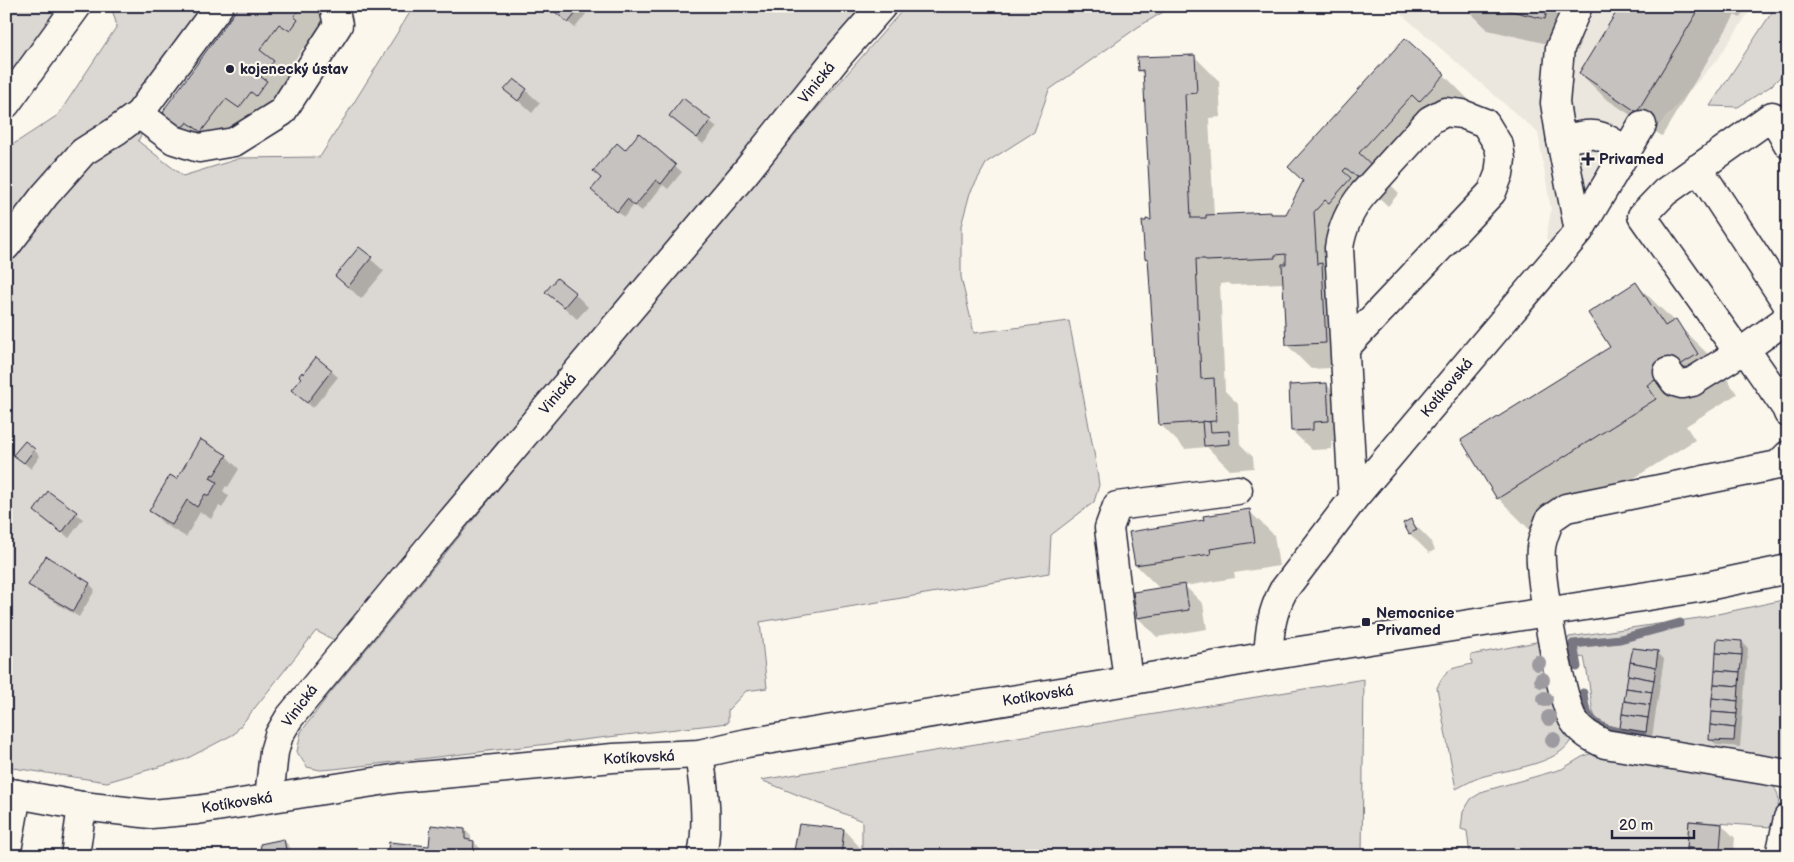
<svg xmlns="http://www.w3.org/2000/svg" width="1794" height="862" font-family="'Balsamiq Sans',sans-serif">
	<rect width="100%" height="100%" fill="#fbf7ec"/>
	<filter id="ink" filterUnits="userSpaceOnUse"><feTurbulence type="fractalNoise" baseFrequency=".02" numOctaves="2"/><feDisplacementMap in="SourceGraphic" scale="10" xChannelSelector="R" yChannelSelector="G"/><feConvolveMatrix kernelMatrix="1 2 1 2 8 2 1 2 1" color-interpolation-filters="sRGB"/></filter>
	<g filter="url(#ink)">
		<polygon fill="#ebe7df" points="1392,6 1753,6 1717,60 1650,135 1608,198 1592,239 1570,266 1546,238 1551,210 1538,133"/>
		<g fill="#dbd8d3" stroke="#7e7d87">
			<polygon points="6,6 62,6 6,82"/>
			<polygon points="111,6 221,6 183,54 138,141 183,176 241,158 320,157 414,6 871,6 340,643 316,631 234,734 186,759 107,782 6,767 6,149 58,115 117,26"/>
			<polygon points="906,6 1173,6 1138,27 1049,90 1034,132 987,162 970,193 961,226 961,277 974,333 1069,321 1095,458 1099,485 1094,502 1051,535 1049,573 760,622 767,688 746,691 728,710 728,723 334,769 320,770 307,767 297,752 301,732 327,697 726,213"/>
			<polygon points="1776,6 1788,6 1788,69 1771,86 1738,107 1710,106"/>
			<path d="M1788,599v161l-143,-22 13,-87 -25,-3 -13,80c-28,-4 -27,-12 -30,-37 -1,-11 -4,-23 -6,-34l-14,2 -3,-18 2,-4 130,-19z"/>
			<path d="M1541,641c6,34 7,73 30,99 -13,25 -64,29 -90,37 -9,3 -17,8 -25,12l-19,-101c9,-21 14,-19 35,-24l-1,-9z"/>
			<polygon points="1364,679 1362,856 862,856 862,821 761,780"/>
			<path d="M1595,752l173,29c18,15 9,29 3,46l-82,-6 -2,35h-217l-3,-25 -6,-2 2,-17 8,-13 13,-8 78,-22 20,-12z"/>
		</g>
		<g fill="#0003">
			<polygon points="240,6 319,6 333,21 315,55 304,47 285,74 297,86 226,156 170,125"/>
			<polygon points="578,6 586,14 575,28 562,17"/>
			<polygon points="586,6 593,6 590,10"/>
			<polygon points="1464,6 1589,6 1578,51 1488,30"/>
			<polygon points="1622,6 1747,6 1740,18 1735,15 1662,136 1605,98 1580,73"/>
			<polygon points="1194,56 1219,81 1221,117 1209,118 1214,216 1271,213 1273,215 1286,215 1304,182 1290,167 1444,75 1468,99 1445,125 1384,178 1399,193 1388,206 1372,191 1367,196 1374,204 1354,227 1350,223 1350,367 1311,369 1287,345 1284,283 1231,285 1229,283 1220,284 1225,391 1238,404 1240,444 1253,457 1254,468 1230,470 1207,447 1185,449 1160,424 1149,260 1147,258 1152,221 1144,75 1139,70"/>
			<polygon points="514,80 540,103 532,113 506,90"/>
			<polygon points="683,100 717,127 703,144 670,116"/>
			<polygon points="639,135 682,172 668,189 663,185 642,211 634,205 624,217 599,196 602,178"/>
			<polygon points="359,249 384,271 361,299 337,276"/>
			<polygon points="1636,284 1715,361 1737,394 1686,426 1695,440 1538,538 1498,498 1611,348"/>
			<polygon points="547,292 575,294 588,307 577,319"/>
			<polygon points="331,371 338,377 313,408 292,390 304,375"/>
			<polygon points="1327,385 1346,404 1348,439 1331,441 1332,449 1312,450 1292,431"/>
			<polygon points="34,450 40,456 31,469 15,455"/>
			<polygon points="226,456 239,469 228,487 226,486 223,491 229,496 222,508 219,506 211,519 200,512 186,537 164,524 151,511 177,481"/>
			<polygon points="48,493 83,519 69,538 36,511"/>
			<polygon points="1249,511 1274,535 1279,566 1234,573 1235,578 1185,586 1203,604 1207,629 1157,637 1138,618 1160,589 1136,565 1205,521"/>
			<polygon points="1411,521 1430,540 1435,550 1429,553 1410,534"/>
			<polygon points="89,583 95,590 79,617 36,591 30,585"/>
			<polygon points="1742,642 1748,648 1740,747 1717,745 1710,739"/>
			<polygon points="1658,653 1664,659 1652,737 1628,734 1621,727"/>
			<polygon points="1722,825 1735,838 1733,856 1688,856"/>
			<polygon points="465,830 471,836 471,842 474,842 480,848 479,856 389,856 430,847"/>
			<polygon points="844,830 868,856 795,856"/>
			<polygon points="284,840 290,847 292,856 263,856"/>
		</g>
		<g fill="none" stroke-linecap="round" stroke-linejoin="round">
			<g stroke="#787681" stroke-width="9">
				<polyline points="1577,667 1573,644 1620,639 1680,623"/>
				<path d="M1583,693c1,6 1,13 4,19 9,20 36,20 55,24"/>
			</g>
		</g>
		<g fill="#c6c2c0" stroke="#22223b">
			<polygon points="239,6 301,6 294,16 298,20 290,31 279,24 260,50 274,61 261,77 267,81 256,96 251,92 239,108 226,99 201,132 187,122 185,125 179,128 164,120 163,114 165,108"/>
			<polygon points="558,6 580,6 581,7 568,23 554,11"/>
			<polygon points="1490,6 1548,6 1545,19"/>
			<polygon points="1620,6 1701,6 1637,112 1579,73"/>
			<polygon points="1405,38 1445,74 1419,102 1412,95 1359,153 1375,168 1363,182 1346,168 1343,171 1351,178 1329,203 1325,200 1314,212 1317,264 1322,263 1326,343 1286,345 1282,264 1286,264 1286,254 1275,255 1275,258 1206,261 1205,259 1196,259 1201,379 1214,378 1216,421 1159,425 1148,258 1145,259 1142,221 1146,221 1146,219 1151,220 1143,70 1138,71 1137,57 1195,55 1197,93 1185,94 1191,218 1206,218 1206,215 1271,212 1271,214 1286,214 1303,181 1288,167"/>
			<polygon points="514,79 527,89 518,101 504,90"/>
			<polygon points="683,98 711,120 697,138 669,116"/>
			<polygon points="639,133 676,165 661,184 656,180 635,206 627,199 617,212 591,190 601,178 593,171 617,143 625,150"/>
			<polygon points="359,247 372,257 348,287 335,276"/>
			<polygon points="557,278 576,293 564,307 545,292"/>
			<polygon points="1636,282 1665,326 1676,319 1698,354 1647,385 1656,399 1497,499 1461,440 1610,347 1588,313"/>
			<polygon points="316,357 332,370 307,403 291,390 301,378 299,376 302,372 303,374"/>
			<polygon points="1327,383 1329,421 1313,422 1313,430 1291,431 1289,385"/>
			<polygon points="1202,421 1210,422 1211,432 1229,431 1230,444 1204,446"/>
			<polygon points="200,439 227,455 214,475 212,474 210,478 217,482 209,496 205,494 197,507 187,500 172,525 149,511 170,475 177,479"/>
			<polygon points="25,441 35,449 24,463 13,455"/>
			<polygon points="48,491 77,512 62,533 34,511"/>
			<polygon points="1250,509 1255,542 1210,549 1211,554 1135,565 1129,532 1204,520 1203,516"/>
			<polygon points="1411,519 1417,530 1409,534 1403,523"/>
			<polygon points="46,556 90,583 73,611 28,585"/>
			<polygon points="1185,584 1189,610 1137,618 1133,592"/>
			<polygon points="1717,639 1742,641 1742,655 1716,653"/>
			<polygon points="1633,648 1658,651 1656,667 1630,662"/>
			<polygon points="1716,653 1742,655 1740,672 1715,670"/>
			<polygon points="1630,662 1656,667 1654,680 1628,675"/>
			<polygon points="1715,670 1740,672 1739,686 1714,684"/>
			<polygon points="1628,675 1654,680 1652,692 1626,688"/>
			<polygon points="1714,684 1739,686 1738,701 1712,698"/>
			<polygon points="1626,688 1652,692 1650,705 1624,701"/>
			<polygon points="1712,698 1738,701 1737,714 1711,712"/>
			<polygon points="1624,701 1650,705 1648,718 1622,714"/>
			<polygon points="1711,712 1737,714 1735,728 1710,725"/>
			<polygon points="1622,714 1648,718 1646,732 1620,728"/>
			<polygon points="1710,725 1735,728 1734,741 1709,740"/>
			<polygon points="1689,821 1722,824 1720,850 1687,848"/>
			<polygon points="799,824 844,829 841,856 793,856"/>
			<polygon points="431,825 465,829 465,839 474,841 473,856 387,856 389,842 429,846"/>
			<polygon points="284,839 287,855 262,856 260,844"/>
			<polygon points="1687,848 1720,850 1720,856 1687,856"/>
		</g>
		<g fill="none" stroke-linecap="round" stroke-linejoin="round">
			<g stroke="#22223b" stroke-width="31">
				<g id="minor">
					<path d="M1578,6l-18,42 -5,55 6,37c33,-8 36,-9 65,11"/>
					<polyline points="6,104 77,6"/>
					<polyline points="139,114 174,140 199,148 234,142 282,112 338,25 334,6"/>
					<polyline points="1561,140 1579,231"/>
					<polyline points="1698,168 1786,302 1788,307"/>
					<polyline points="6,246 45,195 83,152 116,131 139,114 219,6"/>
					<polyline points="1788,314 1784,321 1745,349 1786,408 1788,413"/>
					<path d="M1345,348l147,-156 7,-18 2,-15 -2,-13 -14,-23 -23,-9 -17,-2 -15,8 -67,74c-14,17 -21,33 -24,54l14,251"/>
					<polyline points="1739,353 1642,216 1665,192 1772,116 1788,144"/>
					<polyline points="1668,372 1675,382 1682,384 1692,382 1745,349"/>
					<path d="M1788,455l-10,10 -212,43 -16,11c-3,9 -8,19 -9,29 -3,24 20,155 33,173 8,12 19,17 31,23l183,30"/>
					<path d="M1268,656c2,-26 3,-42 15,-65l70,-92 226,-268 63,-106"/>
					<polyline points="1128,681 1109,528 1117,506 1238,490"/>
					<path d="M699,754c5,34 10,68 3,102"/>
					<polyline points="6,792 82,806 151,814 197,810 399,778 613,758 699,754 747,743 1128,681 1268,656 1698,588 1788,569"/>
					<polyline points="269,798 274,752 279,735 289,718 443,531 744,174 840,54 882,6"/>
					<polyline points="6,856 17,794"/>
					<polyline points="75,856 82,806"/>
					<polyline points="1780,856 1788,818"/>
				</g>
			</g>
			<use href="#minor" stroke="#fbf7ec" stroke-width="28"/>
		</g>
		<g fill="#9d9ba0">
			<circle cx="1538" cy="663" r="8"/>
			<circle cx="1542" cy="680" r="8"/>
			<circle cx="1545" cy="699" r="8"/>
			<circle cx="1549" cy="718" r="8"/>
			<circle cx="1553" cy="740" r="8"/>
		</g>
	</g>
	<g fill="#22223b" stroke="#fbf7ec" stroke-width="2">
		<circle cx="230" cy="69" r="5"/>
		<path d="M1585.5 151.5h5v5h5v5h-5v5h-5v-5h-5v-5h5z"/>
		<rect x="1361" y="617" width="10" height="10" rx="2.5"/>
	</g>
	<g text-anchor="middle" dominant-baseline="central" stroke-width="4.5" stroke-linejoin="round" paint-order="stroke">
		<g font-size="15" font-weight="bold" fill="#22223b" stroke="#fbf7ec" text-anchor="start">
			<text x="240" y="69">kojenecký ústav</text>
			<text x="1599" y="159">Privamed</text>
			<text x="1376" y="613">Nemocnice<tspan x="1376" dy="17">Privamed</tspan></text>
		</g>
		<g font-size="15" fill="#22223b" stroke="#fbf7ec">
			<text transform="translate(817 83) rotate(-51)">Vinická</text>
			<text transform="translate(1447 388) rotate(-50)">Kotíkovská</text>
			<text transform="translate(558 394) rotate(-50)">Vinická</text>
			<text transform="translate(1038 696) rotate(-9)">Kotíkovská</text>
			<text transform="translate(300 706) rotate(-53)">Vinická</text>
			<text transform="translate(639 758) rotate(-3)">Kotíkovská</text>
			<text transform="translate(237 803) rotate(-9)">Kotíkovská</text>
		</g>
	</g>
	<rect width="1794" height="862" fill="none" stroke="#fbf7ec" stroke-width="25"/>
	<rect x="12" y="12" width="1769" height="837" fill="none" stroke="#22223b" stroke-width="2" filter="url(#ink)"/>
	<path d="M1612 830v8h82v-8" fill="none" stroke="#22223b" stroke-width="2.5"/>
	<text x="1619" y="830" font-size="15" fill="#22223b" stroke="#fbf7ec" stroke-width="4" paint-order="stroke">20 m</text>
</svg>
